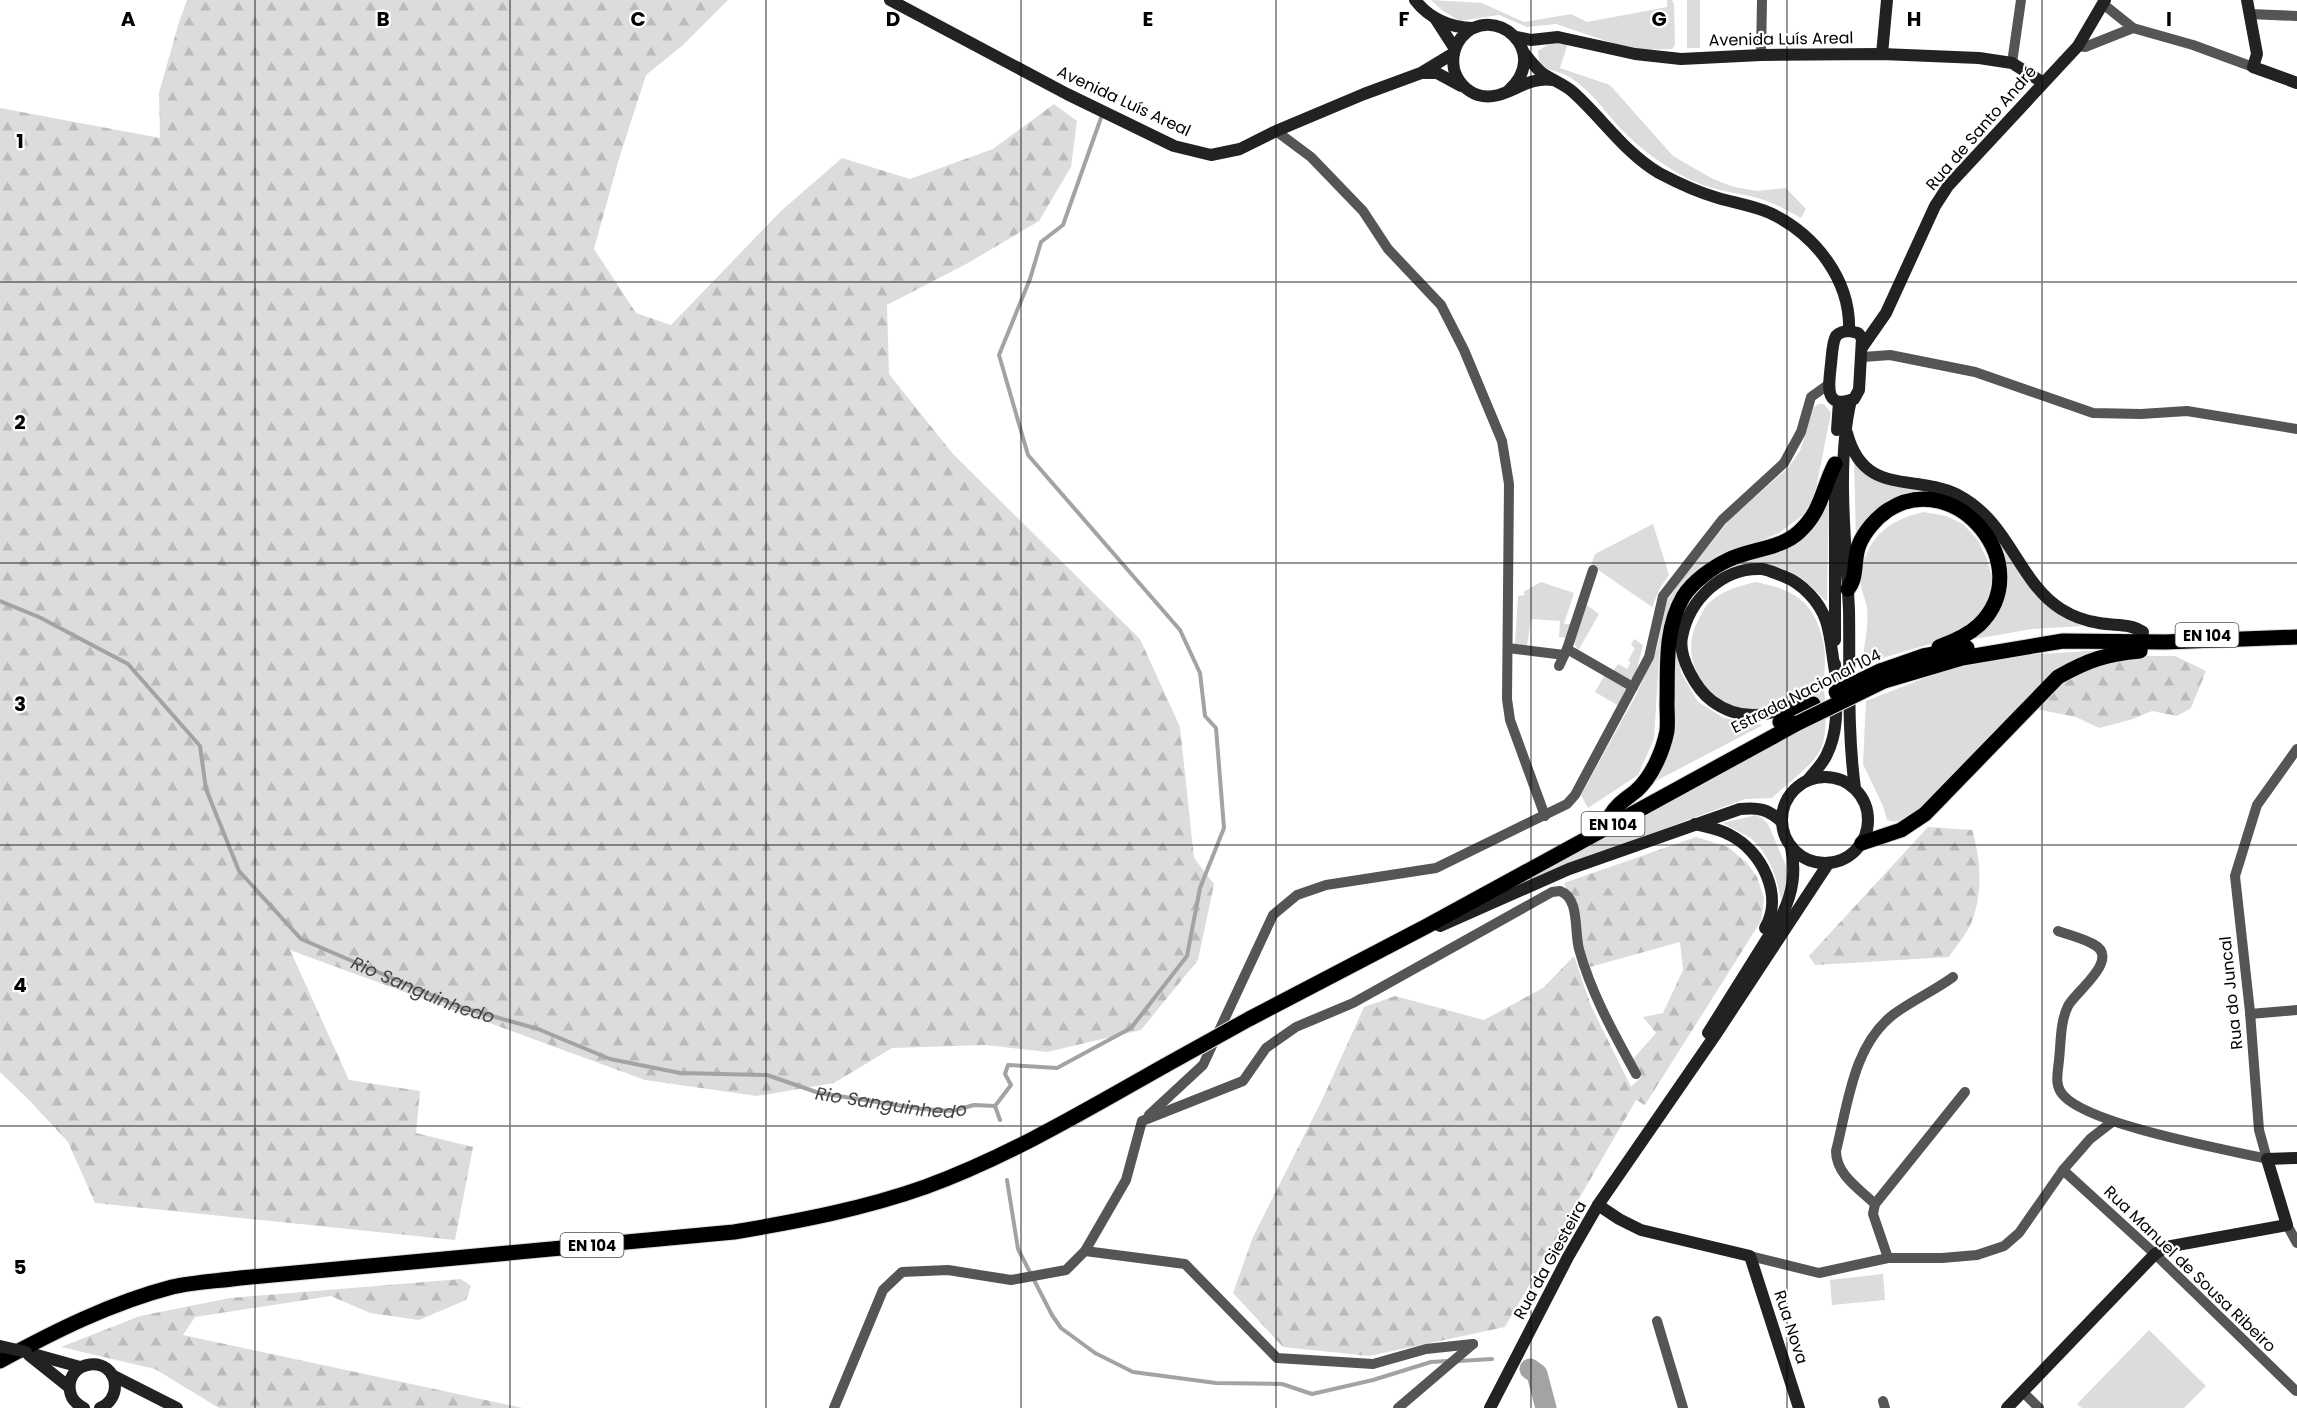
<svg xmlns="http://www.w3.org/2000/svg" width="2297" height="1408" font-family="Poppins,sans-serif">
	<defs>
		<pattern id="forest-firs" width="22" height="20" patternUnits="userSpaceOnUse" patternTransform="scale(1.5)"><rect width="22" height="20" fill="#dcdcdc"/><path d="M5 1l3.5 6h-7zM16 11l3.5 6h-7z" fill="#bbb"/></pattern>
	</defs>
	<rect width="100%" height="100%" fill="#fff"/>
	<g fill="#dcdcdc">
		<polygon points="1431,0 1482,3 1524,22 1571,14 1587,22 1667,7 1667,0 1672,0 1674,5 1675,45 1672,49 1633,50 1556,24 1527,27 1499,15 1460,21 1443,11"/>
		<rect x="1687" y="0" width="13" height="48"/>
		<path d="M1550,43h18l-8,25 50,17 63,71 40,23 21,8 23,4 29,-3 20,21 -5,9c-16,-9 -32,-18 -51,-22 -21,-4 -41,-7 -61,-17 -26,-13 -50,-31 -70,-52 -15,-17 -28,-36 -48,-49 -11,-8 -21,-5 -32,-15l-1,-12z"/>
		<polygon points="1819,404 1824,404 1831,413 1816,488 1811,502 1803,515 1779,533 1704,565 1683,583 1671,601 1664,627 1659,659 1654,739 1638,775 1588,808 1581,795 1636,695 1657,648 1667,601 1680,581 1732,517 1787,469 1800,451 1814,407"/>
		<polygon points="1854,459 1933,492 1940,495 1915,494 1856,541"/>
		<path d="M1829,502l-2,100c-31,-33 -48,-41 -94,-35l69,-30z"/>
		<path d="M1924,512l22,4 17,8 14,15 10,20 5,20 -4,22 -14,21 -20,15 -92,27c2,-18 7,-38 5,-56 -1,-9 -7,-18 -6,-27 2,-41 26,-61 63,-69z"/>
		<polygon points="1653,524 1669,575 1660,588 1652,607 1591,565 1595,554"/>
		<polygon points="1996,536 2050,607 2082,626 2032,629 1969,640 1987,625 2001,549"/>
		<polygon points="1541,582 1574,593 1564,624 1571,624 1567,638 1559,637 1560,621 1531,619 1527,646 1515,644 1518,596 1525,595 1523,592"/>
		<path d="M1756,582c40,8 59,20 68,63 2,13 0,28 0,42 1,18 4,41 -2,59 -6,18 -36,38 -50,52l-27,1 -98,36 -126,51 -1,-2 272,-149 -16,-29c-9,2 -19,5 -28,4 -44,-7 -72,-53 -48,-93 3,-5 5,-12 10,-15 14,-12 28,-16 46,-20z"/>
		<polygon points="1585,604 1599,614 1578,651 1574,642"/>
		<polygon points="1677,634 1681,673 1698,702 1724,718 1763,725 1654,782 1668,743"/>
		<polygon points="1634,639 1643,645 1635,677 1629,680 1613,671 1618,664 1627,669 1631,662 1628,661 1635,648 1631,645"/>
		<path d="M2105,650l-16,5 -164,154c-13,8 -24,16 -38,11l-4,-14 -20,-42 3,-63 79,-31 80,-15z"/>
		<polygon points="1604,676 1628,689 1619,706 1595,692"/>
		<path d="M1756,815l6,3 6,6 19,44v14l-6,19c-3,-22 -13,-50 -32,-64 -8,-5 -18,-9 -26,-14z"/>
		<polygon points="1883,1274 1885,1300 1832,1305 1830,1280"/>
		<polygon points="2149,1330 2206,1386 2184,1408 2082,1408 2077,1404"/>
	</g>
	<g fill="url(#forest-firs)">
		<polygon points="187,0 728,0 683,45 646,75 618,162 594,249 636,313 671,325 781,211 842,158 910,179 993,149 1054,104 1077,121 1071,167 1039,221 968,263 887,305 889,374 953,454 1140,639 1180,727 1194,858 1214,884 1198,960 1141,1030 1047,1052 986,1045 892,1048 834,1083 757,1096 645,1080 290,950 349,1080 420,1091 416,1133 473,1147 455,1240 95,1203 68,1142 30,1101 0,1072 0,108 160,138 159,93 179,22"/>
		<polygon points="2137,656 2175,656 2206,671 2191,708 2177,716 2152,711 2133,719 2099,728 2076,717 2036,709 2069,678 2098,665"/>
		<path d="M1928,827l44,3c9,28 11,63 0,91 -5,13 -16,25 -23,36l-134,8 -6,-9z"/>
		<polygon points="1696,837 1728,847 1747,863 1757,877 1764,898 1761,921 1645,1105 1636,1100 1505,1327 1369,1356 1283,1347 1233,1293 1253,1237 1323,1098 1364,1007 1395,996 1484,1020 1543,988 1574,956 1591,1006 1631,1087 1641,1077 1633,1059 1656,1033 1643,1017 1663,1013 1683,970 1680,942 1590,967 1564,883"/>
		<polygon points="461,1279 471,1286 466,1300 419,1320 370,1313 331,1296 195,1317 183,1335 523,1408 219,1408 155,1369 61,1347 140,1316 230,1298"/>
	</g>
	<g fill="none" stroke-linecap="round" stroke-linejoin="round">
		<g stroke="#a3a3a3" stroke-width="4">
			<path id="s1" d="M0,601l39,16 89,47 72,82 6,43 33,82 62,68 156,67 81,23 72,30 70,14 87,2 52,18 103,16 30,2 22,-6 21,1 5,14"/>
			<polyline points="995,1106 1011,1085 1005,1074 1008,1065 1057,1068 1131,1028 1187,956 1200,888 1224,828 1216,728 1205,716 1200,673 1180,630 1028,455 999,355 1030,279 1041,242 1063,225 1102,115"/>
			<polyline points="1007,1180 1018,1249 1052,1315 1061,1328 1095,1353 1133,1372 1216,1383 1282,1384 1312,1394 1373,1380 1431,1362 1448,1361"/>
			<polyline points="1459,1361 1492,1359"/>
		</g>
		<polyline stroke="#a3a3a3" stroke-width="21" points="1530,1369 1537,1374 1546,1408"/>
		<g stroke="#dbdbdb" stroke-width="17">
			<g id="primary">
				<path d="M1848,589c10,-13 5,-29 11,-44 5,-13 17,-27 29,-35 69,-44 151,57 91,115 -12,11 -26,16 -40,22"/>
				<polyline points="1880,671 1923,656 1967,648"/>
				<polyline points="1884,681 1962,658 2063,641 2165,642 2297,637"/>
				<polyline points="1780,722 1813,704"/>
				<path d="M1610,816c7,-12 16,-17 26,-25 16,-14 27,-40 31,-60 1,-9 0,-19 0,-27 1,-36 -3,-74 16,-107 9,-15 30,-30 45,-37 22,-11 53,-11 71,-28 23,-21 23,-43 36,-68"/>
				<path d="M1862,843l39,-13 24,-16 133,-137c30,-17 48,-23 82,-26"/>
				<polyline points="1249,1019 1427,926 1798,723"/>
				<path d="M0,1361c55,-30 111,-58 172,-74 22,-5 46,-6 68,-9l494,-46c65,-11 129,-23 191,-45 85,-31 163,-78 241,-122"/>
			</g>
		</g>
		<g stroke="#555" stroke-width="10">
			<polyline points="2103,4 2133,28 2193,45 2253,67"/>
			<polyline points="2249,14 2297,16"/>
			<polyline points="2078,46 2085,47 2133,28"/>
			<polyline points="1761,55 1762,0"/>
			<polyline points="2012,63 2021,0"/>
			<polyline points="1276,131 1311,157 1363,211 1388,249 1441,305 1464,350 1502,441 1509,484 1507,699 1510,720 1545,816"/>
			<polyline points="1863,357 1890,355 1975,372 2093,413 2141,414 2187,411 2297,429"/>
			<polyline points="1593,570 1567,649 1633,687"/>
			<polyline points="1508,648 1564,655"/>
			<polyline points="1559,666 1567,649"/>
			<path d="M2058,931c11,4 24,7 35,13 29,15 -18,48 -25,62 -8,16 -7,37 -9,54 -1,12 -5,25 4,35 26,30 161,54 204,64l-8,-29 -9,-118 -15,-136 22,-71 40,-56"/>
			<polyline points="2250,1014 2297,1010"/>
			<polyline points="1149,1115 1203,1065 1273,915 1297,895 1326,885 1436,868 1567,804 1575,795 1649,657 1663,596 1722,520 1784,463 1801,432 1811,397 1829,384"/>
			<polyline points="2063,1170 2155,1254 2296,1391"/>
			<path d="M1875,1204c-17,-16 -39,-30 -39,-53 12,-47 17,-106 58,-137 19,-14 40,-23 59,-37"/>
			<polyline points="2287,1225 2297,1243"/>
			<polyline points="1085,1251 1185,1264 1277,1358 1373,1364 1426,1349 1473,1344"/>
			<polyline points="1750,1256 1819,1273 1888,1258 1942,1258 1977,1255 2004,1246 2019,1233 2063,1170 2090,1139 2112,1122"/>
			<polyline points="1888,1258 1873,1214 1875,1204 1965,1092"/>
			<polyline points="1657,1321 1683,1408"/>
			<polyline points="2023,1392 2039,1408"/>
			<polyline points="1883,1401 1885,1408"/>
			<path d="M834,1408l49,-118 19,-18 46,-2 63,10 55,-10 19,-19 41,-71 16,-59 101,-40 23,-33 30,-21 57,-24 199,-111 8,-1c20,7 14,40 19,58 12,44 35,85 57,125"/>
			<polyline points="1398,1408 1473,1344"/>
		</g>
		<g stroke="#222" stroke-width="12">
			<polyline points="890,0 1067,94 1174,146 1211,155 1240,149 1276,131 1364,94 1421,73 1454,53"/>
			<path d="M1415,0c14,18 35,28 58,28"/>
			<polyline points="2247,0 2257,54 2253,67 2297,83"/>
			<polyline points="1435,18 1455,49"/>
			<polyline points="1517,37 1531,40 1558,37 1635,54 1681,59 1761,55 1882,54 1979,58 2012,63 2042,82"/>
			<path d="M1524,53c6,7 11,14 18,20 10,7 22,11 31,19 29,26 52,61 86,81 19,10 38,19 59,25 17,5 36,8 52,15 45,21 81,67 79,118"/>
			<polyline points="1882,54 1887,0"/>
			<polyline points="1425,73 1437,73 1461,86"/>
			<path d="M1508,91c45,-39 -15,-91 -47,-53 -7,9 -9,20 -7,31 3,12 12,22 24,26 27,8 46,-20 75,-15"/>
			<path d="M1849,331l9,2 4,5 -3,52 -5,9c-31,11 -25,-14 -23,-35 1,-8 1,-21 5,-28 4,-4 8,-5 13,-5z"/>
			<polyline points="1863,346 1886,313 1935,206 1948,186 2078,46 2105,0"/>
			<path d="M1851,400c-15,64 -5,143 -2,210 1,59 -2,120 6,178"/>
			<polyline points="1837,430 1839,402"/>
			<path d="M1847,433c17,64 66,40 111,62 52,27 60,87 103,114 11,7 25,12 38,14 16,3 31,0 44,9"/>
			<polyline points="1835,469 1835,640"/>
			<path d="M1809,702l-3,-2c-33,15 -63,24 -94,1 -16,-12 -34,-44 -30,-64 7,-37 40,-70 80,-68 7,1 15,5 21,7 19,7 37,26 43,45 5,15 6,34 9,50"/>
			<circle cx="1825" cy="820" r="43"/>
			<path d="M1807,781c7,-9 16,-17 20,-27 14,-28 8,-60 8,-90"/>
			<path d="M1695,824c11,3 25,5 35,11 32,16 54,61 35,93"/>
			<path d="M1440,926l129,-57 171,-60c18,-2 28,0 42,13"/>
			<path d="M1708,1033l74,-118c11,-23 14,-43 9,-68"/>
			<polyline points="1598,1205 1619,1219 1641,1230 1750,1256 1799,1408"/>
			<polyline points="26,1352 80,1367"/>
			<polyline points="29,1355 69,1387"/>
			<polyline points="112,1375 177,1408"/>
			<path d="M84,1408c-8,-4 -13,-9 -14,-17 -5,-32 44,-37 45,-5 0,10 -6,18 -15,22"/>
			<polyline points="1490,1408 1568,1257 1598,1205 1716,1034 1828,864"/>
			<polyline points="2007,1408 2155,1254 2166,1247 2287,1225 2267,1159 2297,1158"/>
		</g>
		<use href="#primary" stroke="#000" stroke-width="15"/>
		<g stroke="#dbdbdb" stroke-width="17" stroke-linecap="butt">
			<g id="primary-bridge">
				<polyline points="1836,692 1880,671"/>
				<polyline points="1798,723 1884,681"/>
				<polyline points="1166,1065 1249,1019"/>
			</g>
		</g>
		<polyline stroke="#222" stroke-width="12" points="0,1346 26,1352"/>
		<use href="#primary-bridge" stroke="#000" stroke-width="15"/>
	</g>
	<path fill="none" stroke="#000" stroke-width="1.5" stroke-opacity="0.55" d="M255,0v1408M510,0v1408M766,0v1408M1021,0v1408M1276,0v1408M1531,0v1408M1787,0v1408M2042,0v1408M0,282h2297M0,563h2297M0,845h2297M0,1126h2297"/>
	<g text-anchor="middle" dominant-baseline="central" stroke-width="4.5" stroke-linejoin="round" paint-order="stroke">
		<g fill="#fff" stroke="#4c4c4c" stroke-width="1.5">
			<rect x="2175.5" y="623" width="63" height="24" rx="4.5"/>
			<rect x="1581.5" y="812" width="63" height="24" rx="4.5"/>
			<rect x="560.5" y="1233" width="63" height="24" rx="4.5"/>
		</g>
		<g font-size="15" font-weight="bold" fill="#000">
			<text x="2207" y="635">EN 104</text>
			<text x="1613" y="824">EN 104</text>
			<text x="592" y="1245">EN 104</text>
		</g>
		<g font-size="16" fill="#000" stroke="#fff">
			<text transform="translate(1781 39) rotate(-1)">Avenida Luís Areal</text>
			<text transform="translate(1124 101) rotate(25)">Avenida Luís Areal</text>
			<text transform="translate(1981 128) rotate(-49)">Rua de Santo André</text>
			<text transform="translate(1806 691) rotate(-27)">Estrada Nacional 104</text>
			<text transform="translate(2231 993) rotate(-96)">Rua do Juncal</text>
			<text transform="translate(1550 1260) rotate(-61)">Rua da Giesteira</text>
			<text transform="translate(2190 1269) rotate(44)">Rua Manuel de Sousa Ribeiro</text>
			<text transform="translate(1791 1327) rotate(72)">Rua Nova</text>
		</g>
		<g font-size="18" font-style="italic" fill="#444" stroke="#fff">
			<text stroke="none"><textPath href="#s1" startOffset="608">Rio Sanguinhedo</textPath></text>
			<text stroke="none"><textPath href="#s1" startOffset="1094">Rio Sanguinhedo</textPath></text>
		</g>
	</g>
	<g font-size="20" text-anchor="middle" font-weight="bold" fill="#000" stroke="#fff" stroke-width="4.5" stroke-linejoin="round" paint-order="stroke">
		<text x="128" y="26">A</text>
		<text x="383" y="26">B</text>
		<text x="638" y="26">C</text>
		<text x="893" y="26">D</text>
		<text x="1148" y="26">E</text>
		<text x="1404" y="26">F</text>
		<text x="1659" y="26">G</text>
		<text x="1914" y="26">H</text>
		<text x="2169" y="26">I</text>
		<text x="20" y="148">1</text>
		<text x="20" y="429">2</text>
		<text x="20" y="711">3</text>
		<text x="20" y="992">4</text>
		<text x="20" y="1274">5</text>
	</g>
</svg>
